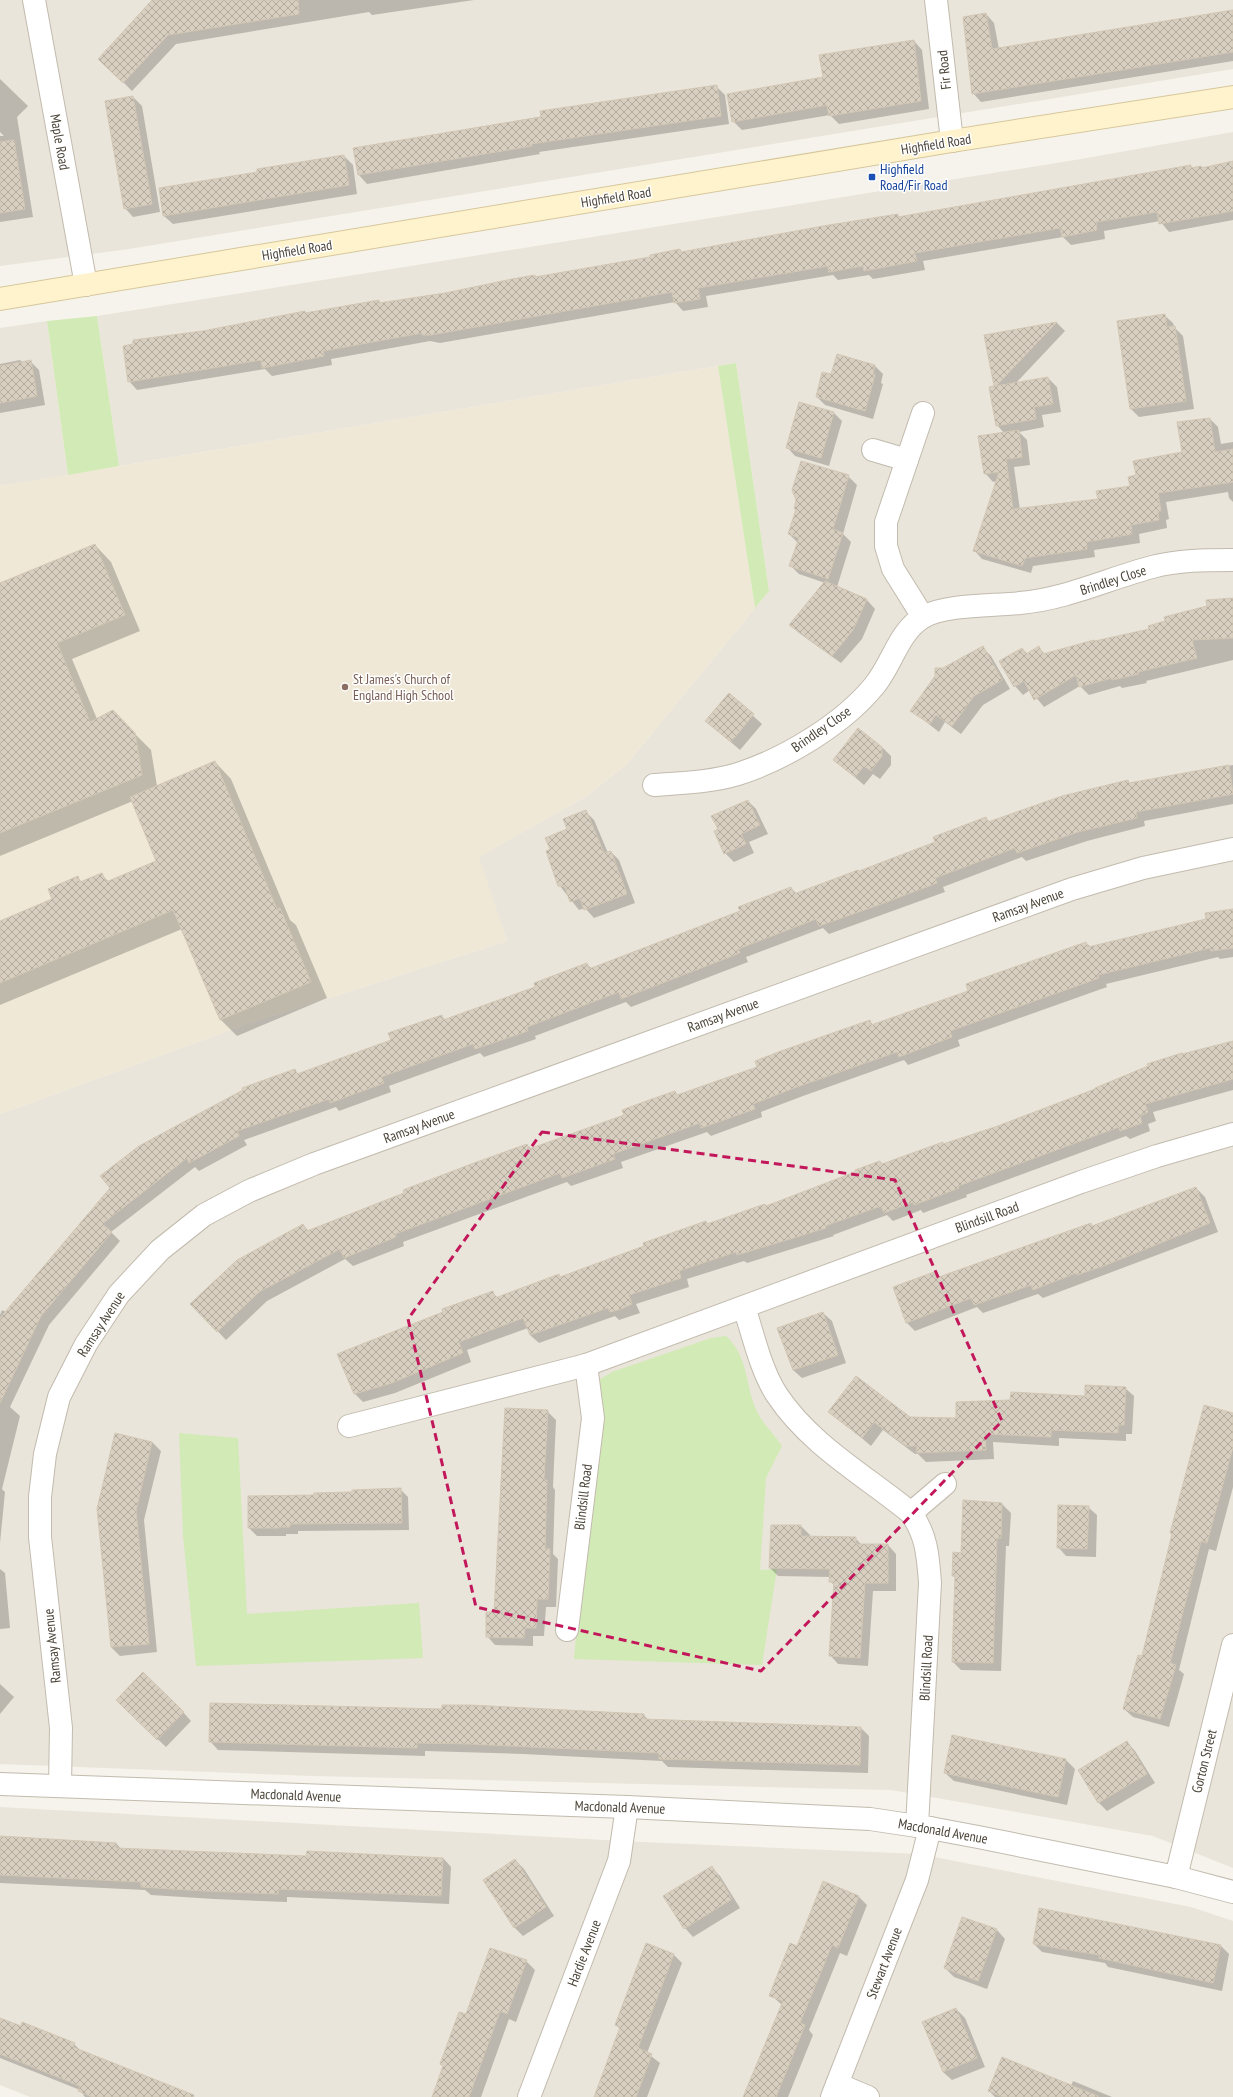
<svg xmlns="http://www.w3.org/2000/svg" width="1233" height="2097" font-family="'PT Sans Narrow',sans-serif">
	<defs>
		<pattern id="building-cross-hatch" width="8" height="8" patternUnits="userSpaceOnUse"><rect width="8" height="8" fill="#d8cfc1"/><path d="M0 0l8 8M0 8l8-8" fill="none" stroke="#b1aa9e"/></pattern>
	</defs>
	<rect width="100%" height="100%" fill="#f6f3ec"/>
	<g fill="#eae5da">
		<polygon points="0,0 1233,0 1233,69 129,249 0,266"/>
		<polygon points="1233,132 1233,1868 1153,1836 891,1790 313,1776 0,1764 0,1114 247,1024 507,941 478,857 585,797 626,765 769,591 736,363 119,466 97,316 1075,160"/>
		<polygon points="47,321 68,475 0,486 0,328"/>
		<polygon points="0,1807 642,1842 919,1854 1191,1907 1233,1921 1233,2097 30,2097 0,2085"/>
	</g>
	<polygon fill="#efe8d6" points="718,366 755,608 626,765 585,797 479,857 507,941 247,1024 0,1114 0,486"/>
	<g fill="#d2eab5">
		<polygon points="97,316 119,466 68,475 47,321"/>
		<polygon points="736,363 769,591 755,608 718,366"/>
		<path d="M726,1336c22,20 19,46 29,71 5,14 19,27 27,39l-16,32 -6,92 17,-1 -15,96 -188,-6 25,-279 13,-8 99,-34z"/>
		<polygon points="179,1433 238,1438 247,1614 419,1603 423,1658 196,1666 183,1536"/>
	</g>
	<g fill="#0003">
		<polygon points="154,0 474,0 372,15 369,12 176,44 132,91 108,67"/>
		<polygon points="1233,11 1233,61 981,102 973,93 986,14 994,23 999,49"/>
		<polygon points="914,41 922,50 929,109 839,124 830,115 742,130 733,121"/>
		<polygon points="0,79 28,106 17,117 33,217 0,222 0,136 4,136 0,132"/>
		<polygon points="716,86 725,95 729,124 539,152 540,154 367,184 359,175 354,149"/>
		<polygon points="133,97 142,106 160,212 133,217 125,208"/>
		<polygon points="344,156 353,165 357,194 173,224 164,216 258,173"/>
		<polygon points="1233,162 1233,220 1169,232 1160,221 1104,231 1105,239 1071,245 1063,237 923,261 925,270 873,279 869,275 838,280 833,275 706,296 708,307 683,311 675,302 440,343 430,341 331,359 332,365 272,376 265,369 137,390 129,381 203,332 305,312 307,314 379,301 381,303 445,294 534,276 536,278 651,258 680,250 682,253 738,242 897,215 900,218 1190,166 1193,169"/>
		<polygon points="1164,315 1173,323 1174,327 1183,336 1194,409 1139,417 1131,409"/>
		<polygon points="1057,323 1065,331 1015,384 1048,378 1057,387 1061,412 1042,415 1044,427 1019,432 1027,440 1030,465 1014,467 1020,510 1099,499 1131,487 1137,476 1183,453 1210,419 1218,427 1221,444 1233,442 1233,502 1229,498 1228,492 1166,502 1169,519 1166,520 1167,528 1139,534 1140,543 1094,550 1095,557 1033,566 1031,573 982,559 974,550 997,481 993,482 985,473 1004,433 997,425 995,387 986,336"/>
		<polygon points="838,356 875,366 883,374 881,383 883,384 873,419 825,405 817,397 832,375"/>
		<polygon points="20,360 23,363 30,361 39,370 45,405 0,413 0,364"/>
		<polygon points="834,413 842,421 829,466 795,456 787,447"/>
		<polygon points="848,476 857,485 843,534 851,542 837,587 867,600 875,609 862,639 841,663 799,633 790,625 825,583 799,574 790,565 798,543 789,534 797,511 795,508"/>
		<polygon points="95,545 111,562 140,631 72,659 97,719 112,711 151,750 157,786 215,762 231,779 290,920 296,925 327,998 237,1036 221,1020 182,929 0,1005 0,922 53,899 78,878 82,882 101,874 109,882 158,861 133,801 0,856 0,584"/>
		<polygon points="1233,600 1233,660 1146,681 1147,683 1122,688 1120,686 1089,695 1080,686 1044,707 1030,690 1023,695 1015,686 1000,662 1022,649 1028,654 1039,648 1045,654 1150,630"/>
		<polygon points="982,647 991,656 1010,689 983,705 961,734 945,722 939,732 912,711 944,669"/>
		<polygon points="729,694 762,724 740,750 706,721"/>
		<polygon points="882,747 891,756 891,765 880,779 873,774 864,785 835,760"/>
		<polygon points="1233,765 1233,804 1144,821 1145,826 1087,841 1026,861 1022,857 943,887 945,892 829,934 823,928 746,957 748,962 631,1007 626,1002 535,1036 536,1039 484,1057 480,1053 389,1086 391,1092 339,1111 336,1107 244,1140 247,1145 199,1171 195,1167 111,1232 120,1241 49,1325 10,1407 20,1416 2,1489 5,1492 0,1543 0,1315 2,1310 6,1312 111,1188 295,1071 299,1074 392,1041 441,1016 446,1020 537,987 587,964 592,969 741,912 791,888 797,894 859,872 936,843 986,818 990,822 1128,781 1130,784"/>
		<polygon points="748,801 756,809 768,834 749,842 754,853 734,862 725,853"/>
		<polygon points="585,811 594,820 608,853 611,852 619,860 635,903 594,918 585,908 579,910 559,885 551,850"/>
		<polygon points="1233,909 1233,957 1220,959 1218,957 1106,984 1107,987 958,1040 960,1046 908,1065 904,1060 803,1096 761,1112 762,1117 711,1136 707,1132 621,1162 623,1168 571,1186 567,1182 523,1198 403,1242 404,1246 353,1266 345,1259 267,1301 226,1340 192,1304 303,1225 309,1231 527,1145 532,1149 625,1116 675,1092 679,1096 758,1067 870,1021 873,1025 969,992 1086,943 1091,947 1207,919 1206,914"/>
		<polygon points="1233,1043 1233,1090 1153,1112 1156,1121 1148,1124 1150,1131 1130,1139 1126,1136 966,1195 967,1197 923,1213 921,1210 893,1221 887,1215 833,1235 834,1236 747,1263 744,1261 687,1279 689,1287 636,1304 640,1313 619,1320 615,1316 539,1343 530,1335 528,1328 467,1350 471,1362 395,1393 363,1402 355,1394 338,1355 492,1292 498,1298 559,1276 561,1278 706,1222 708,1225 767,1207 857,1173 880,1162 883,1164 996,1128 1183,1055"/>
		<polygon points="1196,1188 1205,1197 1218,1232 1043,1298 1038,1294 983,1313 977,1307 915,1331 906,1322 933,1273 939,1278 1091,1224 1093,1227"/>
		<polygon points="823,1313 832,1321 846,1363 802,1378 793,1370"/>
		<polygon points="1125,1388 1134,1396 1132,1434 1126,1434 1126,1441 1059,1438 1059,1446 993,1442 994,1459 926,1462 918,1454 915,1454 883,1430 871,1446 830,1411 910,1418 958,1419 1086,1397"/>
		<polygon points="547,1411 556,1420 553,1487 555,1490 553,1554 558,1559 556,1607 546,1607 544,1636 533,1636 533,1646 495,1645 487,1636 495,1614"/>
		<polygon points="1233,1414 1233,1487 1216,1551 1209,1549 1179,1670 1184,1674 1169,1727 1133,1717 1124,1709"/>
		<polygon points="116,1434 152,1442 161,1451 144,1520 157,1652 120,1656 111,1647 98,1509"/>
		<polygon points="400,1489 408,1497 409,1530 298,1531 298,1534 286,1534 286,1536 257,1536 249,1528 249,1497 315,1496"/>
		<polygon points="1002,1504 1011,1513 1009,1546 1006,1546 1001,1671 961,1670 953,1662 956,1578 953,1576 962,1554"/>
		<polygon points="1088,1507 1097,1515 1096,1557 1066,1556 1058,1547"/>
		<polygon points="772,1526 801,1526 810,1535 810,1537 855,1538 862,1545 888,1545 896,1554 896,1591 873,1591 868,1666 838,1664 830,1655 835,1586 830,1581 831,1577 778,1576 770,1568"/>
		<polygon points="0,1569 5,1573 10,1628 0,1629"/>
		<polygon points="0,1684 14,1697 0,1714"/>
		<polygon points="126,1709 183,1712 191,1721 166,1747"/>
		<polygon points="443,1710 644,1715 649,1721 861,1728 869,1736 868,1773 668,1767 662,1761 523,1754 425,1751 425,1756 218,1750 210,1741"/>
		<polygon points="953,1737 1066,1760 1075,1769 1067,1805 954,1781 945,1773"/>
		<polygon points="1127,1742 1135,1751 1155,1783 1107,1811 1099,1803"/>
		<polygon points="0,1837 116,1843 121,1849 307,1857 443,1858 451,1867 449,1904 287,1897 287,1902 214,1899 151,1895 145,1890 0,1883"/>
		<polygon points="515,1860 524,1869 554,1916 523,1936 514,1927"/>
		<polygon points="712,1868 720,1876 740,1908 693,1937 685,1928"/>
		<polygon points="824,1883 859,1897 867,1905 847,1956 840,1953 809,2030 813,2035 788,2097 744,2097 782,2005 771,1995 798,1947"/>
		<polygon points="963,1918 997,1930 1005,1939 987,1989 954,1977 945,1968"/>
		<polygon points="1034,1944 1221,1946 1229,1954 1222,1991 1108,1967 1105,1963 1042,1952"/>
		<polygon points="674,1955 682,1963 647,2053 660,2063 647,2097 595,2097 621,2030 616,2025"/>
		<polygon points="526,1961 535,1970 516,2022 509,2019 481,2097 433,2097 444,2067 441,2064"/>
		<polygon points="956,2009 965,2018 985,2067 952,2080 943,2072"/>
		<polygon points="0,2019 74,2044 82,2052 195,2097 85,2097 80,2090 0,2058"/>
		<polygon points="1073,2081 1112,2097 995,2097 989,2091 1071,2086"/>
	</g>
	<g fill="url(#building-cross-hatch)" stroke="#d3c7b4">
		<polygon points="152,0 298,0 299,14 168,35 123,83 98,59"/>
		<polygon points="1233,10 1233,52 972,94 963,17 986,13 992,49"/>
		<polygon points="914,40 921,101 829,116 827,105 732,122 727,94 823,77 819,55"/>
		<polygon points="717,85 721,116 531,144 532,146 358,175 353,148 541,117 540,111"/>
		<polygon points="133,96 152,204 124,209 105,101"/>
		<polygon points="14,140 25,209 0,213 0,142"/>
		<polygon points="344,155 349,185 163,216 159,188 257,172 257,169"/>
		<polygon points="1233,161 1233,211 1159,224 1157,212 1096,222 1097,230 1062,237 1060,228 915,253 917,261 864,271 863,266 829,272 828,266 698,288 700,299 674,303 672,292 431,335 422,335 422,333 323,351 324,356 262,368 261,360 128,382 123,346 133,344 133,340 203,331 305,311 305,313 379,300 379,303 445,293 512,279 535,275 535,277 650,257 650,255 680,249 681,252 823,226 898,214 898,217 1191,165 1191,168 1201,166 1202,168"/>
		<polygon points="1165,314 1167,327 1175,326 1186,401 1130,409 1117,321"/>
		<polygon points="1057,322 996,386 1048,377 1053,404 1034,407 1036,419 996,426 989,387 994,386 984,335"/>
		<polygon points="837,354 875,365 873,374 875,375 865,411 816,397 822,372 831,374"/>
		<polygon points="31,360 37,396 0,403 0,366"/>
		<polygon points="799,402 834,412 821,458 786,448"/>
		<polygon points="1210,418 1215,452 1233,449 1233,482 1158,493 1161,511 1158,511 1159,520 1131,525 1132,534 1086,542 1087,549 1025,558 1022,566 973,551 999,472 984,474 978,436 1019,430 1022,457 1006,459 1013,509 1098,499 1096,491 1130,486 1128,477 1136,475 1133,461 1182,452 1177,422"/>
		<polygon points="801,461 849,475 833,529 843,533 828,579 789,566 799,538 788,534 796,509 794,509 796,500 792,490"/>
		<polygon points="95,544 125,615 57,643 90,722 113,710 135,733 142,775 0,833 0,583"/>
		<polygon points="825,581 867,599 853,630 832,656 789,625"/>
		<polygon points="1233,598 1233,638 1192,640 1197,658 1138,672 1139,674 1112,680 1112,678 1079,687 1076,675 1034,700 1024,681 1014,687 999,661 1022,648 1026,654 1039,646 1043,654 1094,640 1095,641 1149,629 1148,626 1165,621 1164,617 1207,606 1206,600"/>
		<polygon points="983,646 1002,680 974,696 952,726 936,715 930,724 910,711 935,676 935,668 943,668"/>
		<polygon points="729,693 754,714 731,742 705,721"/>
		<polygon points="858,728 882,747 882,756 871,771 864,766 855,777 833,760"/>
		<polygon points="215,761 277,909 280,908 311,982 220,1020 173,910 0,983 0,921 52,899 48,889 78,876 80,882 102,873 106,882 156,861 130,797"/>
		<polygon points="1229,765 1233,794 1136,812 1137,818 1078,832 1017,853 1015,848 935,878 937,883 884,903 819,926 816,919 738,949 740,953 621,999 619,992 527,1027 528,1031 475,1049 473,1044 381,1077 384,1083 330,1103 329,1099 237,1131 239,1136 189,1163 187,1158 102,1224 112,1232 41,1316 0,1403 0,1318 110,1188 100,1176 139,1146 243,1090 242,1088 295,1069 297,1074 391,1040 388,1033 442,1015 443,1020 535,987 534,983 587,963 589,969 740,911 738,907 791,887 794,894 858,870 859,871 935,842 933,837 986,817 988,822 1062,796 1128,780 1129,783"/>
		<polygon points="748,800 760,825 741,834 746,844 724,854 714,831 718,829 711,816"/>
		<polygon points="586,810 604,853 611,851 627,894 584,910 580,898 570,902 565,887 558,886 546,851 550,849 545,838 567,829 563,819"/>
		<polygon points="1233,909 1233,948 1211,951 1210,948 1098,975 1099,978 950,1031 952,1037 899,1057 897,1052 794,1088 753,1104 755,1109 701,1128 700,1123 613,1154 615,1159 562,1178 560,1173 514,1190 395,1234 396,1237 344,1258 340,1249 259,1292 217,1332 190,1304 237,1260 303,1224 307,1231 404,1193 403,1190 474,1163 527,1144 529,1149 624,1115 622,1110 649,1100 675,1091 677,1095 757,1067 755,1061 781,1051 870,1020 871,1025 968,991 966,984 1086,942 1088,947 1206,919 1205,913"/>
		<polygon points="1233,1041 1233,1079 1145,1104 1148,1112 1140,1116 1142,1123 1120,1131 1119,1127 958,1186 959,1188 914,1205 913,1202 884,1213 881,1206 825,1226 826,1228 737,1255 736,1252 679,1271 681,1278 629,1295 632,1304 621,1309 610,1312 608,1308 530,1335 523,1318 459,1342 463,1353 392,1383 354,1394 337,1354 443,1312 442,1309 493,1291 495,1298 559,1274 560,1277 644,1246 643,1243 706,1221 707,1224 765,1204 766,1206 855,1172 855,1170 880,1161 882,1164 943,1142 943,1144 995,1127 1095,1089 1095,1088 1148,1066 1147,1064 1182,1053 1182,1054"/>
		<polygon points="1196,1187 1210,1223 1106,1265 1077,1275 1076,1273 1033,1290 1031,1285 974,1305 971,1298 906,1323 893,1287 934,1272 936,1278 1091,1223 1092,1226"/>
		<polygon points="823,1312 838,1355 793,1370 777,1328"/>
		<polygon points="856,1376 910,1417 956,1418 956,1402 1010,1400 1011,1392 1085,1396 1085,1385 1126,1387 1124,1425 1118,1425 1118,1433 1051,1430 1051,1437 985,1434 986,1450 916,1453 917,1446 906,1446 874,1422 862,1438 828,1412"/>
		<polygon points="1204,1405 1233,1413 1233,1447 1207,1543 1201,1541 1170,1663 1176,1665 1160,1719 1123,1709 1138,1655 1142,1656 1172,1534 1170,1533"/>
		<polygon points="505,1408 548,1410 544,1480 547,1480 545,1549 550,1549 548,1599 537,1599 536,1628 525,1628 524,1638 486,1637 486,1612 494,1612"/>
		<polygon points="115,1433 152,1442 136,1511 149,1644 111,1647 97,1509"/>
		<polygon points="401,1488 402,1523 290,1524 290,1527 279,1527 279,1528 248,1528 248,1496 314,1495 314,1493 352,1492 352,1490"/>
		<polygon points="963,1500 1002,1503 1001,1538 997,1538 993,1663 952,1662 955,1576 952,1576 953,1552 961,1553"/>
		<polygon points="1058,1505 1089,1506 1087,1549 1057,1548"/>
		<polygon points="771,1525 801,1525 801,1536 856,1537 856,1544 888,1544 888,1583 865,1583 860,1658 829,1656 834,1582 829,1582 830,1569 769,1568"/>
		<polygon points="143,1672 184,1712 157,1740 116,1700"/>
		<polygon points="210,1703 442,1709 442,1705 470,1705 644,1714 644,1719 861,1727 860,1765 659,1759 659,1753 469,1744 417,1743 417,1748 209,1742"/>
		<polygon points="952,1735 1066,1759 1058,1797 944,1773"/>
		<polygon points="1127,1741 1147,1774 1098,1803 1078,1770"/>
		<polygon points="0,1836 116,1843 116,1848 306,1856 307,1851 443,1858 441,1896 279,1889 278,1894 205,1891 141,1887 141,1882 0,1875"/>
		<polygon points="515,1859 546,1907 514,1928 483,1880"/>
		<polygon points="712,1866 732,1899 684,1929 663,1896"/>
		<polygon points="823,1881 859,1896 838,1948 832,1945 800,2023 805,2025 776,2097 743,2097 783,2001 769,1996 790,1943 797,1946"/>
		<polygon points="1039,1908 1221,1945 1213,1983 1099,1958 1099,1955 1033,1944"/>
		<polygon points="962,1917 997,1929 978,1981 944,1968"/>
		<polygon points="646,1943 674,1954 638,2048 652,2054 636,2097 594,2097 620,2027 615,2025"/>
		<polygon points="490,1948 527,1960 507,2014 500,2011 469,2097 432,2097 443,2066 440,2064 459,2012 466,2014"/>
		<polygon points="956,2008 977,2058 943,2072 922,2022"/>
		<polygon points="0,2018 21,2026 22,2022 75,2043 73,2047 194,2095 193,2097 92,2097 78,2091 80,2086 0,2054"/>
		<polygon points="1002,2057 1098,2096 1098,2097 1003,2097 988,2091"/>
	</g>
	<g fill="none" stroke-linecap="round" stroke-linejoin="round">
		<g stroke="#c2bbae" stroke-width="24">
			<g id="street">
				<polyline points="34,0 86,285"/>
				<polyline points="936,0 952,141"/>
				<polyline points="923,413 886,522 886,546 893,569 923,617"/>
				<polyline points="873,450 907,460"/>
				<path d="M654,785c28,-2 58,-3 84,-11 47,-15 105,-50 136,-88 18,-21 24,-54 49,-69 22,-13 71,-11 97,-14 46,-4 87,-24 132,-36 26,-7 54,-7 81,-7"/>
				<path d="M744,1307c9,27 17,64 33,88 33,50 89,81 134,118 16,23 17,43 19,70l-13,243"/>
				<polyline points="349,1426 586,1365 1081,1182 1157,1156 1233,1134"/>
				<polyline points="911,1513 945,1484"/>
				<polyline points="567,1630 593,1418 586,1365"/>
				<polyline points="0,1784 627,1807 870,1819 930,1828 978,1837 1176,1877 1233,1892"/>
				<polyline points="60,1786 61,1728 40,1537 40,1497 45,1454 59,1397 86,1344 119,1294 160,1250 204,1215 249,1191 314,1164 1072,889 1143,868 1233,849"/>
				<polyline points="1176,1877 1233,1645"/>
				<polyline points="837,2084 868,2097"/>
				<polyline points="529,2097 619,1861 627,1807"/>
				<polyline points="832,2097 917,1880 930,1828"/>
			</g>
		</g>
		<g stroke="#d6c79b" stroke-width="24">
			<polyline id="secondary" points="0,299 952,141 1233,97"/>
		</g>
		<use href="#street" stroke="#fff" stroke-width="22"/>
		<use href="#secondary" stroke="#fff3cd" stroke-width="22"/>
	</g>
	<path fill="none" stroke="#c2185b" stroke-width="3" stroke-dasharray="8 5" stroke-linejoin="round" d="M542,1132l353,48 107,241 -241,250 -285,-64 -68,-288z"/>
	<rect fill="#1a4fb4" stroke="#fff" stroke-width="1.5" x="868" y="173" width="8" height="8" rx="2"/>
	<circle fill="#8d6e63" stroke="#fff" stroke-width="1.5" cx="345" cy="687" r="4"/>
	<g text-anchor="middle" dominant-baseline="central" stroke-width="3" stroke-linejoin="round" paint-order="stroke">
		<g font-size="14" fill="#4b4439" stroke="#fff">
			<text transform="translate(944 70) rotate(-96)">Fir Road</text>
			<text transform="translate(60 142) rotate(80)">Maple Road</text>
			<text transform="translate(936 144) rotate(-9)">Highfield Road</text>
			<text transform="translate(616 197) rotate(-9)">Highfield Road</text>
			<text transform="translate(297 250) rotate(-9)">Highfield Road</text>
			<text transform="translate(1113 580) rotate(-18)">Brindley Close</text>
			<text transform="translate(821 729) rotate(-35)">Brindley Close</text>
			<text transform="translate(1028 905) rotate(-20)">Ramsay Avenue</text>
			<text transform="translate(723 1015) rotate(-20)">Ramsay Avenue</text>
			<text transform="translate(419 1126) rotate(-20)">Ramsay Avenue</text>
			<text transform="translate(987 1217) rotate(-20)">Blindsill Road</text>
			<text transform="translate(101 1324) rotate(-57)">Ramsay Avenue</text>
			<text transform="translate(583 1497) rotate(-83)">Blindsill Road</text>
			<text transform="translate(52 1646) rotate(-96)">Ramsay Avenue</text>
			<text transform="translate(926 1668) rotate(-87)">Blindsill Road</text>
			<text transform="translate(1204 1761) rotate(-76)">Gorton Street</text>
			<text transform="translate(296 1795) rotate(2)">Macdonald Avenue</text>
			<text transform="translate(620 1807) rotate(2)">Macdonald Avenue</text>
			<text transform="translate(943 1831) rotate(10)">Macdonald Avenue</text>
			<text transform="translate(584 1953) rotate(-69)">Hardie Avenue</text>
			<text transform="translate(884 1963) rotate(-69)">Stewart Avenue</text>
		</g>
		<g font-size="14" fill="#164399" stroke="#fff" text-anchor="start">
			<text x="880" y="169">Highfield<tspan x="880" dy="16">Road/Fir Road</tspan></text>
		</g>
		<g font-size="14" fill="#785e54" stroke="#fff" text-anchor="start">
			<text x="353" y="679">St James's Church of<tspan x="353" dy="16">England High School</tspan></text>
		</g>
	</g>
</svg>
